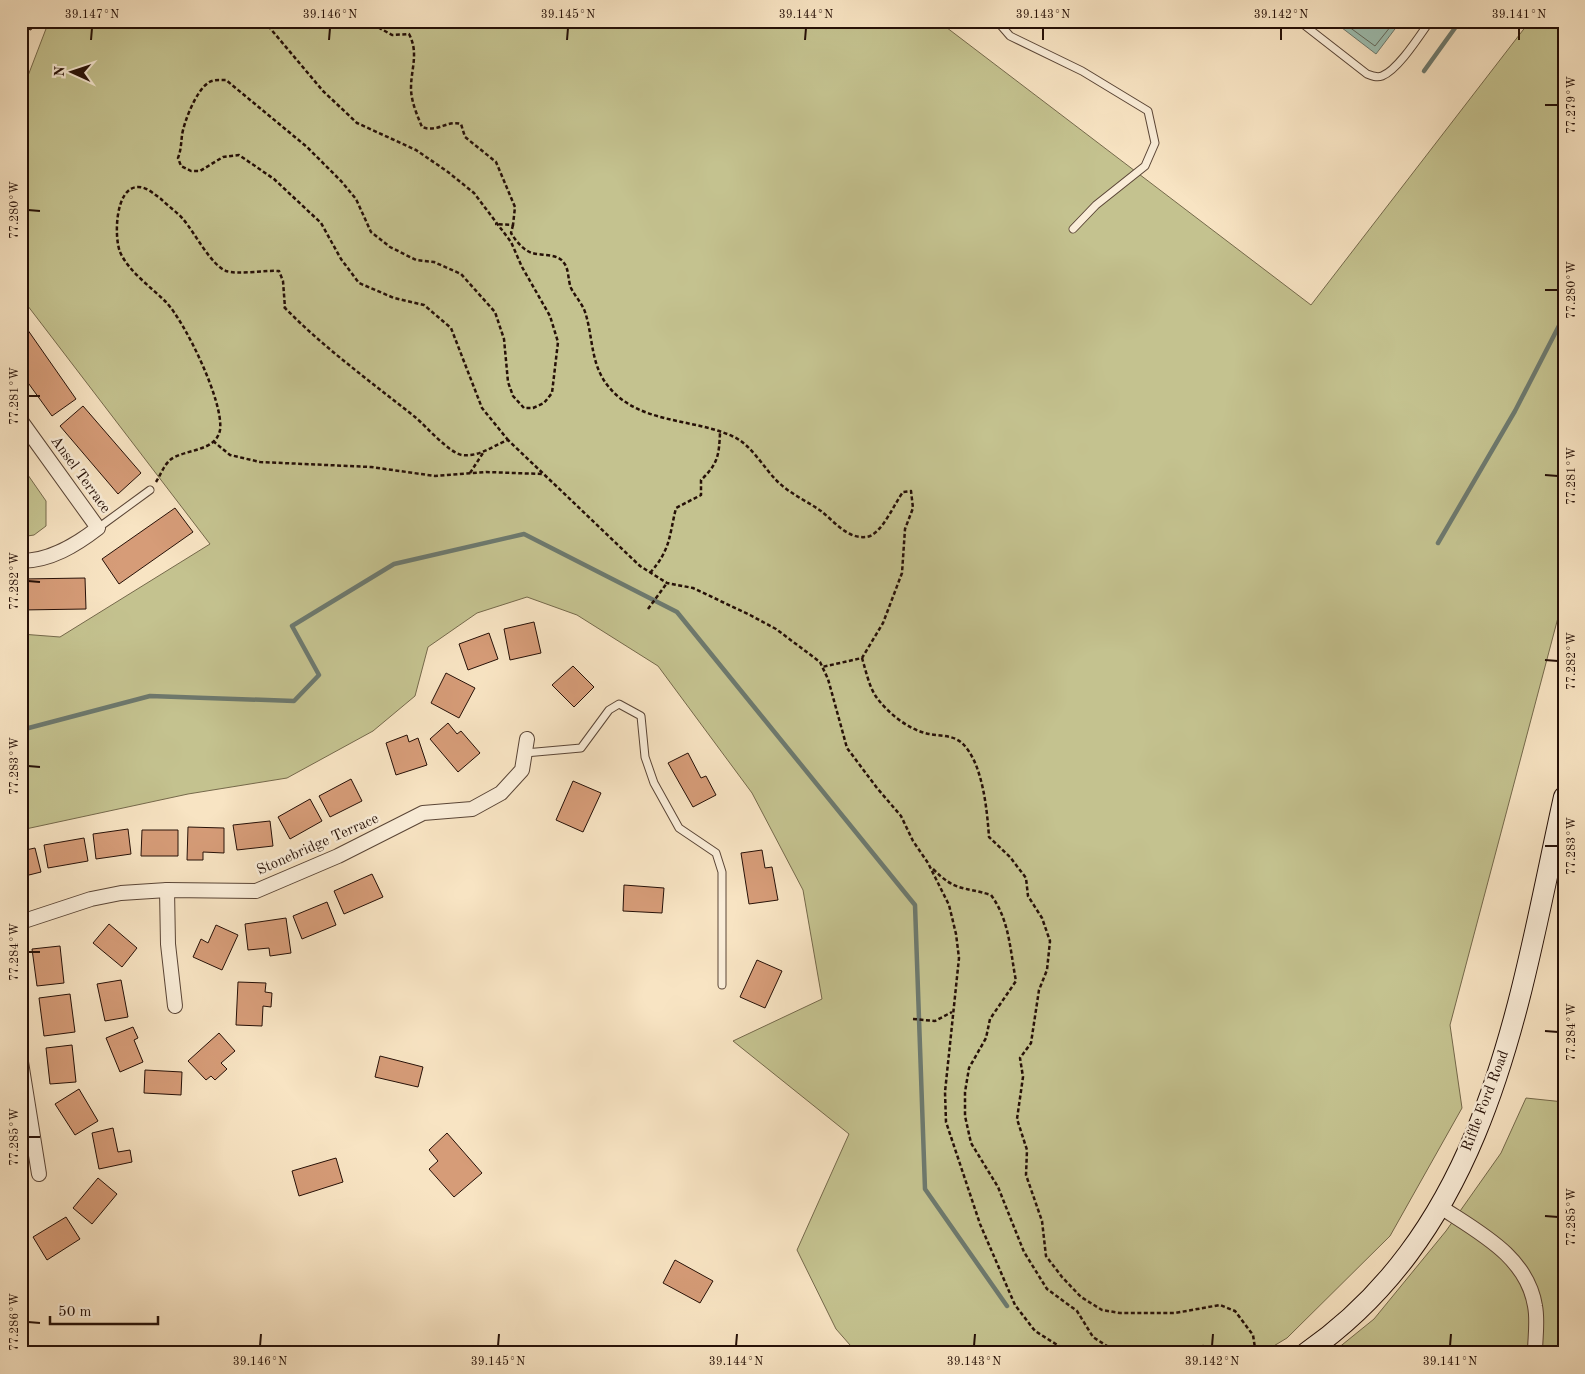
<svg xmlns="http://www.w3.org/2000/svg" width="1585" height="1374" font-family="'Old Standard TT',serif">
	<rect width="100%" height="100%" fill="#f8e4c3"/>
	<filter id="stains"><feTurbulence type="fractalNoise" baseFrequency=".004" numOctaves="4"/><feColorMatrix values="0 0 0 0 .2 0 0 0 0 .09 0 0 0 0 .02 0 0 0 .5 -.17"/></filter>
	<radialGradient id="worn" r=".72"><stop offset=".6" stop-color="#630" stop-opacity="0"/><stop offset="1" stop-color="#630" stop-opacity=".3"/></radialGradient>
	<g fill="#c4c28f" stroke="#75694b">
		<polygon points="49,21 938,21 1311,305 1530,21 1564,21 1564,595 1450,1025 1462,1108 1390,1236 1287,1338 1262,1353 857,1353 836,1329 797,1250 849,1134 733,1041 822,999 803,890 752,793 658,666 577,615 527,597 477,613 428,647 415,696 373,731 287,778 188,794 21,830 21,634 60,637 210,544 21,297 21,94"/>
		<polygon points="21,465 46,501 46,526 34,535 21,537"/>
		<polygon points="1526,1098 1564,1102 1564,1353 1332,1353 1374,1319 1446,1231 1501,1153"/>
	</g>
	<polygon fill="#9dbfb2" stroke="#6d796e" points="1333,21 1401,21 1376,54"/>
	<g fill="none" stroke-linecap="round" stroke-linejoin="round">
		<polyline stroke="#62685c" stroke-width="1" points="1341,21 1375,46 1395,21"/>
		<g stroke="#6d796e" stroke-width="4.5">
			<polyline points="1424,71 1460,21"/>
			<polyline points="1438,543 1515,411 1564,316"/>
			<polyline points="21,730 150,696 294,701 319,675 292,626 394,564 524,534 677,612 915,905 925,1189 1007,1306"/>
		</g>
	</g>
	<g fill="#d69c78" stroke="#261007">
		<polygon points="21,21 34,21 31,30 21,27"/>
		<polygon points="25,326 76,399 52,416 21,373 21,329"/>
		<polygon points="83,406 141,473 118,494 60,426"/>
		<polygon points="175,508 193,532 119,584 102,559"/>
		<polygon points="85,578 86,609 21,610 21,579"/>
		<polygon points="534,622 541,653 510,660 504,629"/>
		<polygon points="489,633 498,659 468,670 459,644"/>
		<polygon points="573,666 594,687 574,707 552,685"/>
		<polygon points="446,673 475,688 459,718 431,703"/>
		<polygon points="448,723 457,734 461,731 480,753 458,772 430,739"/>
		<polygon points="407,735 409,742 418,738 427,765 396,775 386,743"/>
		<polygon points="688,753 701,778 706,776 716,795 693,807 668,763"/>
		<polygon points="351,779 362,801 330,817 319,796"/>
		<polygon points="573,781 601,793 583,832 556,820"/>
		<polygon points="310,799 322,821 290,839 278,817"/>
		<polygon points="270,821 273,846 237,850 233,825"/>
		<polygon points="188,827 224,828 224,853 203,852 203,860 187,860"/>
		<polygon points="128,829 131,854 96,859 93,834"/>
		<polygon points="142,830 178,830 178,856 141,856"/>
		<polygon points="84,838 88,861 48,868 44,845"/>
		<polygon points="35,848 41,872 21,877 21,851"/>
		<polygon points="762,850 765,868 772,867 778,900 749,904 741,853"/>
		<polygon points="372,874 383,897 344,914 334,891"/>
		<polygon points="624,885 664,888 662,913 623,911"/>
		<polygon points="327,902 336,925 302,939 293,916"/>
		<polygon points="286,918 291,953 270,956 269,948 248,950 245,924"/>
		<polygon points="109,924 137,948 122,967 93,943"/>
		<polygon points="216,925 238,935 222,970 193,957 201,939 208,943"/>
		<polygon points="60,946 64,983 37,986 32,949"/>
		<polygon points="757,960 782,971 765,1008 740,997"/>
		<polygon points="121,980 128,1017 105,1021 97,984"/>
		<polygon points="238,982 266,983 265,992 272,993 271,1007 263,1006 262,1026 236,1025"/>
		<polygon points="70,994 75,1032 44,1036 39,998"/>
		<polygon points="133,1027 138,1038 134,1040 143,1062 120,1072 106,1038"/>
		<polygon points="219,1033 235,1051 221,1063 227,1069 215,1080 211,1076 206,1080 188,1061"/>
		<polygon points="72,1045 76,1082 50,1084 46,1048"/>
		<polygon points="380,1056 423,1067 418,1087 375,1077"/>
		<polygon points="145,1070 182,1072 181,1095 144,1093"/>
		<polygon points="79,1089 98,1121 75,1135 55,1104"/>
		<polygon points="113,1128 118,1152 130,1150 132,1162 99,1169 92,1133"/>
		<polygon points="447,1133 482,1173 454,1197 429,1169 438,1161 429,1150"/>
		<polygon points="336,1158 343,1182 299,1196 292,1171"/>
		<polygon points="98,1178 117,1194 92,1224 73,1208"/>
		<polygon points="66,1217 80,1239 47,1260 33,1237"/>
		<polygon points="675,1260 713,1281 700,1303 663,1283"/>
	</g>
	<g fill="none" stroke-linecap="round" stroke-linejoin="round">
		<g stroke="#5a4536" stroke-width="9">
			<g id="lane">
				<polyline points="997,21 1010,36 1082,71 1148,111 1155,143 1145,166 1096,205 1073,229"/>
				<path d="M1299,21l68,53c5,2 10,4 15,2 16,-6 38,-41 48,-55"/>
				<polyline points="98,528 150,490"/>
				<polyline points="525,753 581,748 609,710 619,704 641,716 645,757 654,783 679,828 716,853 722,872 722,985"/>
			</g>
		</g>
		<g stroke="#5a4536" stroke-width="16">
			<g id="street">
				<path d="M21,421l77,107c-22,17 -48,33 -77,33"/>
				<polyline points="167,890 168,944 175,1006"/>
				<polyline points="21,922 91,899 121,893 167,890 256,891 338,856 423,813 472,809 501,793 522,770 527,739"/>
				<polyline points="21,1062 39,1174"/>
				<path d="M1439,1206c39,26 88,50 96,100 3,15 0,32 0,47"/>
			</g>
		</g>
		<g stroke="#261007" stroke-width="22">
			<path id="secondary" d="M1306,1353c185,-129 213,-353 258,-556"/>
		</g>
		<g stroke="#261007" stroke-width="2.5" stroke-dasharray="4 2.5" stroke-linecap="butt">
			<path d="M264,21l59,70 34,32 59,27 32,22 26,21 37,49 11,25 28,49 8,26 -6,51 -8,10 -11,5h-9l-11,-12 -5,-14 -4,-43 -9,-27 -34,-38 -27,-12 -18,-2 -26,-13 -19,-15 -15,-33 -15,-18 -34,-34 -81,-67c-6,0 -13,-1 -18,3 -12,8 -24,39 -26,52 -1,9 -1,15 -4,23l3,8 10,5h9l23,-14 16,-2 35,24 47,44 20,36 18,24 35,15 30,7 27,23 31,80 26,32"/>
			<path d="M367,21l25,14 17,-1c10,19 2,35 2,54 0,13 6,27 11,39 16,6 24,-7 39,-3l4,13 31,25 19,45 -2,18 -18,-1"/>
			<path d="M513,225l-2,8c5,8 12,17 21,20 10,3 26,0 32,10 5,6 4,18 7,25 5,10 12,16 15,27 7,24 5,50 22,71 30,38 84,32 124,50 19,8 31,31 45,45 13,13 30,20 44,30 13,10 26,28 45,26 15,-1 28,-33 37,-45l8,-1 2,17 -8,21 -3,44 -19,50 -21,35 -40,9"/>
			<path d="M284,307c40,41 86,74 131,110 11,9 34,36 47,38 18,2 30,-9 46,-15l132,126 27,17 26,5 57,27 26,14 44,33 8,17 19,69 30,40 24,28 12,25 15,22 21,42 7,29 3,24 -14,134 1,30 34,102 35,81 20,26 35,22"/>
			<polyline points="213,441 230,455 260,462 371,467 435,476 486,472 542,474"/>
			<polyline points="470,473 483,453"/>
			<path d="M156,482c4,-6 8,-17 14,-22 14,-11 46,-8 50,-30 4,-28 -35,-108 -54,-128 -15,-15 -37,-30 -46,-50 -6,-15 -5,-65 18,-65 9,0 16,7 23,12 7,7 16,13 22,20 12,14 28,46 43,52 11,4 39,-1 53,0l4,10 2,27"/>
			<path d="M650,573c21,-24 19,-37 26,-65l25,-13v-15c17,-16 18,-25 19,-47"/>
			<polyline points="648,609 667,583"/>
			<path d="M862,658c4,13 7,29 15,40 12,16 32,32 52,36 11,2 24,1 33,9 21,20 25,67 27,94l21,20 16,21 2,18 14,22 8,23 -3,29 -8,20 -8,53 -11,15 3,19 -6,42 10,31 -1,25 16,46 4,35 16,21 19,20 21,13 18,3h55l45,-8 15,6 18,24 2,13 -13,4 -39,-6 -10,7"/>
			<path d="M933,869c23,23 29,17 58,26 19,26 19,56 25,86l-26,38 -4,19 -17,30 -4,24v24l6,27 27,44 26,65 23,37 30,22 16,26 17,11 44,2 5,3"/>
			<polyline points="913,1019 935,1021 952,1012"/>
		</g>
		<use href="#lane" stroke="#faedd8" stroke-width="7"/>
		<use href="#street" stroke="#faedd8" stroke-width="14"/>
		<use href="#secondary" stroke="#faedd8" stroke-width="20"/>
	</g>
	<path fill="none" stroke="#261007" stroke-width="2" d="M91,40l1,-12M329,40l1,-12M567,40l1,-12M805,40l1,-12M1043,40v-12M1281,40v-12M1519,40v-12M1545,105h13M28,210l12,1M1545,290h13M28,396h12M1545,475l13,1M28,581l12,1M1545,660l13,1M28,766l12,1M1545,846h13M28,952h12M1545,1031l13,1M28,1137h12M1545,1216l13,1M28,1322l12,1M260,1346l1,-12M498,1346l1,-12M736,1346l1,-12M974,1346l1,-12M1212,1346l1,-12M1450,1346l1,-12"/>
	<g text-anchor="middle" dominant-baseline="central" stroke-width="5" stroke-linejoin="round" paint-order="stroke">
		<g font-size="15" fill="#261007" stroke="#faedd8">
			<text transform="translate(80 475) rotate(54)">Ansel Terrace</text>
			<text transform="translate(318 845) rotate(-24)">Stonebridge Terrace</text>
			<text transform="translate(1486 1101) rotate(-69)">Riffle Ford Road</text>
		</g>
	</g>
	<rect width="1585" height="1374" fill="none" stroke="#f8e4c3" stroke-width="55"/>
	<g transform="translate(72 72) rotate(273)" stroke="#faedd8" stroke-width="4" paint-order="stroke">
	<path d="M0-4L9 19L0 12L-9 19Z" fill="#261007"/>
	<text y="-8" font-size="14" font-weight="bold" text-anchor="middle" fill="#261007">N</text>
	</g>
	<path d="M50 1316v8h108v-8" fill="none" stroke="#261007" stroke-width="2.5"/>
	<text x="58" y="1316" font-size="15" fill="#261007" stroke="#faedd8" stroke-width="4" paint-order="stroke">50 m</text>
	<rect x="28" y="28" width="1530" height="1318" fill="none" stroke="#261007" stroke-width="2"/>
	<g font-size="12" text-anchor="middle" fill="#261007">
		<text x="92" y="18">39.147°N</text>
		<text x="330" y="18">39.146°N</text>
		<text x="568" y="18">39.145°N</text>
		<text x="806" y="18">39.144°N</text>
		<text x="1043" y="18">39.143°N</text>
		<text x="1281" y="18">39.142°N</text>
		<text x="1519" y="18">39.141°N</text>
		<text transform="translate(1571 105) rotate(-90)" y="4">77.279°W</text>
		<text transform="translate(14 210) rotate(-90)" y="4">77.280°W</text>
		<text transform="translate(1571 290) rotate(-90)" y="4">77.280°W</text>
		<text transform="translate(14 396) rotate(-90)" y="4">77.281°W</text>
		<text transform="translate(1571 476) rotate(-90)" y="4">77.281°W</text>
		<text transform="translate(14 581) rotate(-90)" y="4">77.282°W</text>
		<text transform="translate(1571 661) rotate(-90)" y="4">77.282°W</text>
		<text transform="translate(14 766) rotate(-90)" y="4">77.283°W</text>
		<text transform="translate(1571 846) rotate(-90)" y="4">77.283°W</text>
		<text transform="translate(14 952) rotate(-90)" y="4">77.284°W</text>
		<text transform="translate(1571 1032) rotate(-90)" y="4">77.284°W</text>
		<text transform="translate(14 1137) rotate(-90)" y="4">77.285°W</text>
		<text transform="translate(1571 1217) rotate(-90)" y="4">77.285°W</text>
		<text transform="translate(14 1322) rotate(-90)" y="4">77.286°W</text>
		<text x="260" y="1365">39.146°N</text>
		<text x="498" y="1365">39.145°N</text>
		<text x="736" y="1365">39.144°N</text>
		<text x="974" y="1365">39.143°N</text>
		<text x="1212" y="1365">39.142°N</text>
		<text x="1450" y="1365">39.141°N</text>
	</g>
	<rect width="100%" height="100%" filter="url(#stains)"/>
	<rect width="100%" height="100%" fill="url(#worn)"/>
</svg>
